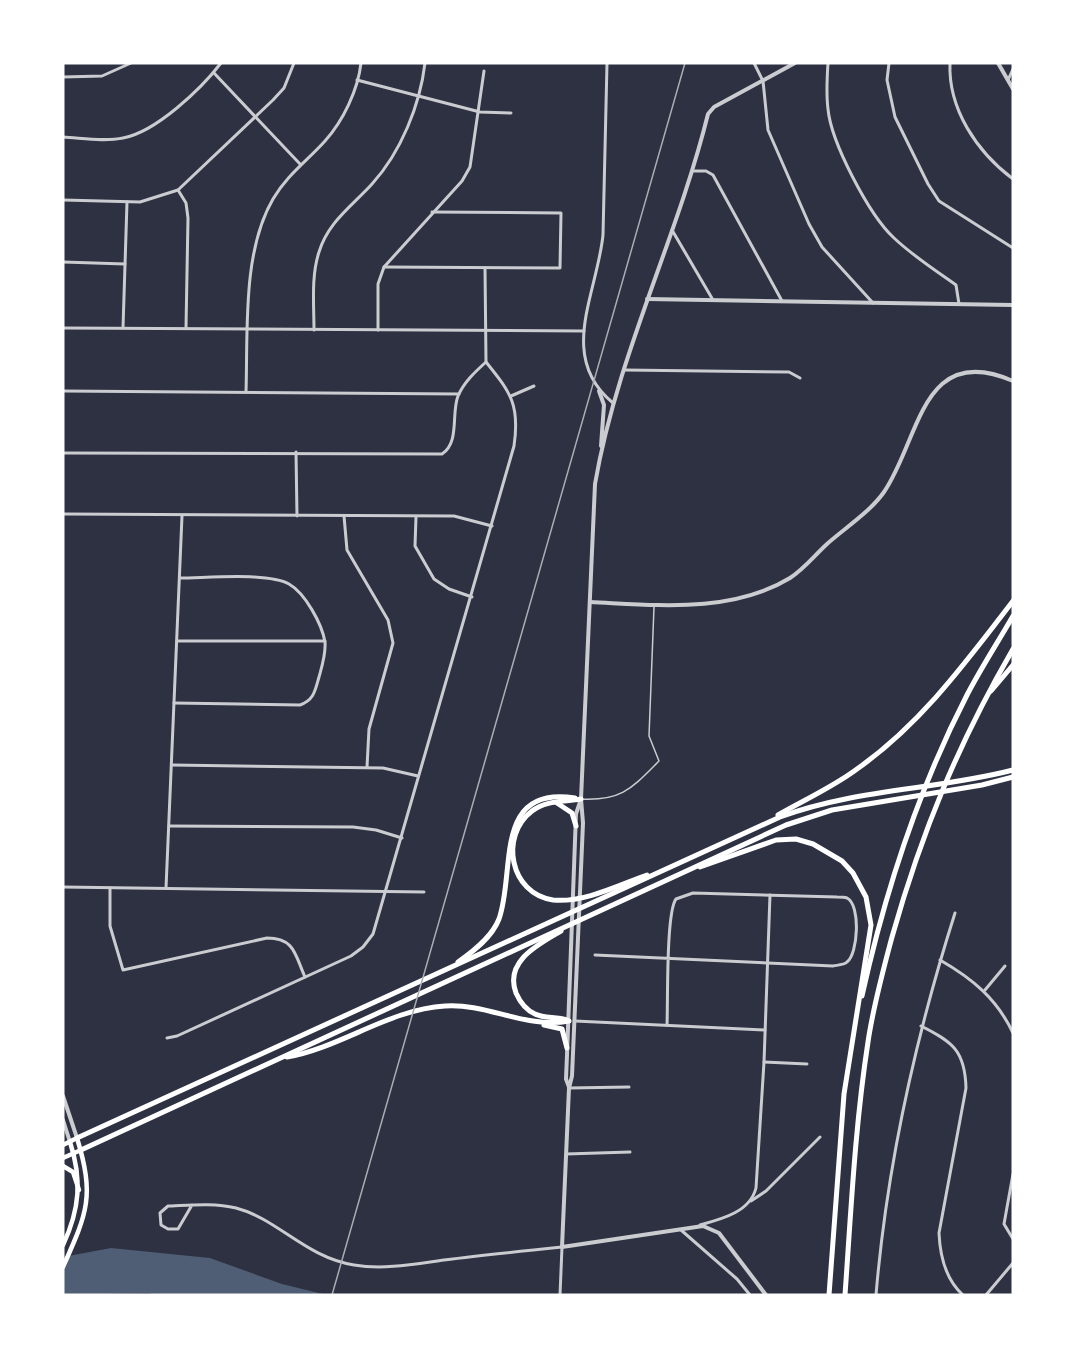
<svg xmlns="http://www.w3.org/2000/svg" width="1076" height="1358" font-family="Poppins,sans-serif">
	<rect width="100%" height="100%" fill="#2d3142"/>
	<polygon fill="#4f5d75" points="111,1248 210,1258 282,1284 327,1295 161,1295 148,1293 63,1295 63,1257"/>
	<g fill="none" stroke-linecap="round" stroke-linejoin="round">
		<path stroke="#caccd0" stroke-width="1.5" d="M581,799c41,2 51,-11 78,-38l-10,-25 5,-129"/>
		<g stroke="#caccd0" stroke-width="3">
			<path d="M607,63l-4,172c-6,59 -46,122 10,168"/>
			<polyline points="754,63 763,81 768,130 809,224 822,247 873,303"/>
			<path d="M828,63c-1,15 -2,31 0,46 3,33 41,106 66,129 19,18 41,32 62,47l3,19"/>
			<polyline points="889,63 887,80 895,117 928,184 939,201 1013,248"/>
			<path d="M950,63c-2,46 27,89 63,116"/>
			<polyline points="214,73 300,164"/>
			<polyline points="63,77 102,76 131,63"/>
			<polyline points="357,80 480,112 511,113"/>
			<polyline points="1008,80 1013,69"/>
			<path d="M63,137c19,1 41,5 60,1 33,-6 78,-49 98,-75"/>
			<polyline points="694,171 706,171 713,175 782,301"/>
			<polyline points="178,190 186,203 188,218 186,328"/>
			<polyline points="63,200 140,202 178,190 273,100 284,88 294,63"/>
			<polyline points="672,230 713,300"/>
			<polyline points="63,262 125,264"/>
			<polyline points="384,267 560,268 561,213 432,212"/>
			<polyline points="63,328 584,331"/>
			<polyline points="123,328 127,202"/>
			<path d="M314,330c0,-25 -3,-54 5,-78 9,-30 33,-46 53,-68 29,-32 48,-79 53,-121"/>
			<polyline points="378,330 378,284 384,267 462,181 470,167 484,71"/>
			<polyline points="624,370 789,372 800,378"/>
			<polyline points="63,391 459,394"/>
			<path d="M246,392c2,-60 -4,-140 27,-193 14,-24 34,-38 52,-58 18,-20 33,-51 36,-78"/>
			<polyline points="511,396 534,386"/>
			<polyline points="296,452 297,516"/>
			<path d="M63,453l379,1c18,-12 9,-40 16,-58 6,-14 17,-24 28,-34"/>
			<polyline points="63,514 454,516 492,526"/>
			<polyline points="344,516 347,550 388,620 393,643 369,729 367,767"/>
			<polyline points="416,517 415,546 434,579 449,589 472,597"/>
			<polyline points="177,641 325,641"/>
			<path d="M174,703l126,2c14,-5 15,-14 19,-28 3,-11 7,-23 6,-35 -3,-18 -20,-49 -36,-58 -21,-12 -83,-6 -109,-6"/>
			<polyline points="172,765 383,768 418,776"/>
			<polyline points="169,826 353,827 376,830 402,838"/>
			<polyline points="63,887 424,892"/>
			<path d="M110,888v38l13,44 144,-32c28,0 28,17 38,39"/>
			<polyline points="166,888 182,516"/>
			<path d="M595,955c80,4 159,8 238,11 5,-1 11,-1 14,-4 11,-8 14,-57 0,-64 -3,-1 -6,-1 -10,-1l-144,-4 -17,6c-10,13 -8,103 -9,126"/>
			<path d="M940,960c33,19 57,39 73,73"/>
			<polyline points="985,990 1005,966"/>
			<polyline points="575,1021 765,1030"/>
			<path d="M921,1026c32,16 44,25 45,62l-27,145c1,23 6,46 24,62"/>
			<path d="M167,1038l10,-2 174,-80 12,-9 10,-13 141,-488c6,-41 -3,-53 -28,-84l-1,-94"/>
			<polyline points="764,1062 807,1064"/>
			<polyline points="569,1088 629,1087"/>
			<polyline points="566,1154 630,1152"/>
			<polyline points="1013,1174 1004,1224 1013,1239"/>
			<polyline points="751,1201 766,1191 820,1137"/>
			<path d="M192,1205l-14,24h-10l-7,-4 -1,-12 8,-7h4c21,-1 43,-3 64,2 42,11 69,49 118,57 30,5 61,-1 90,-5 40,-5 79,-9 118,-13l-2,48"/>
			<path d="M700,1225c22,-6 50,-13 56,-37l8,-126 6,-167"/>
			<polyline points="681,1230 737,1279 750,1295"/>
			<path d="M876,1295c11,-131 39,-256 79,-382"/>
			<polyline points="986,1295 1013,1263"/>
		</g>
		<g stroke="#caccd0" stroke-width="4">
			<polyline points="998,63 1013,89"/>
			<polyline points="647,299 1013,305"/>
			<polyline points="599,391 604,405 601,446"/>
			<path d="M590,602c66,3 141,12 200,-24 13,-8 25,-23 37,-34 18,-16 43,-32 57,-52 36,-52 37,-151 129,-111"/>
			<polyline points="569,1087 566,1079 567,1055 576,814 580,802"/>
			<polyline points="63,1096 77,1138"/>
			<polyline points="63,1120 70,1142"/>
			<path d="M766,1295l-47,-62 -16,-7 -141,21 7,-159 3,-12 11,-253 -2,-24 14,-315c22,-128 82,-245 113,-370l6,-7 81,-44"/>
		</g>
		<g stroke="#fff" stroke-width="4.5">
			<path d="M63,1245c17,-36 19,-66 7,-103"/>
			<path d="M63,1267c24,-54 32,-70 14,-129"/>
		</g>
		<g stroke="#fff" stroke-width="4.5">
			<polyline points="63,1145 77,1138"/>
			<polyline points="63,1158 81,1150"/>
			<polyline points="63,1166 73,1172 79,1190"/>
		</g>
		<g stroke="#fff" stroke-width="5">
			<polyline points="991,691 1013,665"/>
			<path d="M581,799c-17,3 -35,1 -49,12 -33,25 -22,83 21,89 31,3 66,-15 94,-25"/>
			<polyline points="557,803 572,813 576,826"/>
			<path d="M778,815c26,-15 55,-28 79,-46 64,-45 109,-107 156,-168"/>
			<polyline points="700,867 776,840 796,839 813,844 842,861 853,873 866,897 871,925 844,1094 829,1295"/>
			<path d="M561,931c-22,13 -57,30 -45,62 4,9 10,17 19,21 10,5 21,2 32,6"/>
			<path d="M458,962c16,-11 34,-25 41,-43 17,-47 -7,-134 76,-121"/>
			<path d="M862,996c23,-104 56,-206 105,-301 14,-27 31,-53 46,-79"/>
			<polyline points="544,1025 562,1029 567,1048"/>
			<path d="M287,1057c53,-9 103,-48 158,-51 42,-3 81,23 124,15"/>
			<path d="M77,1138l703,-321c75,-28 156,-27 233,-47"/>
			<polyline points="81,1150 786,825 832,810 982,785 1013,777"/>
			<path d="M845,1295c6,-84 10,-169 23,-253 5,-35 15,-71 24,-105 30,-106 66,-193 121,-288"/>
		</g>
		<polyline stroke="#abadb3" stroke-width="1.5" points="332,1295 685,63"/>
	</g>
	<rect width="1076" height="1358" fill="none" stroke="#ffffff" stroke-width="129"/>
</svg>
